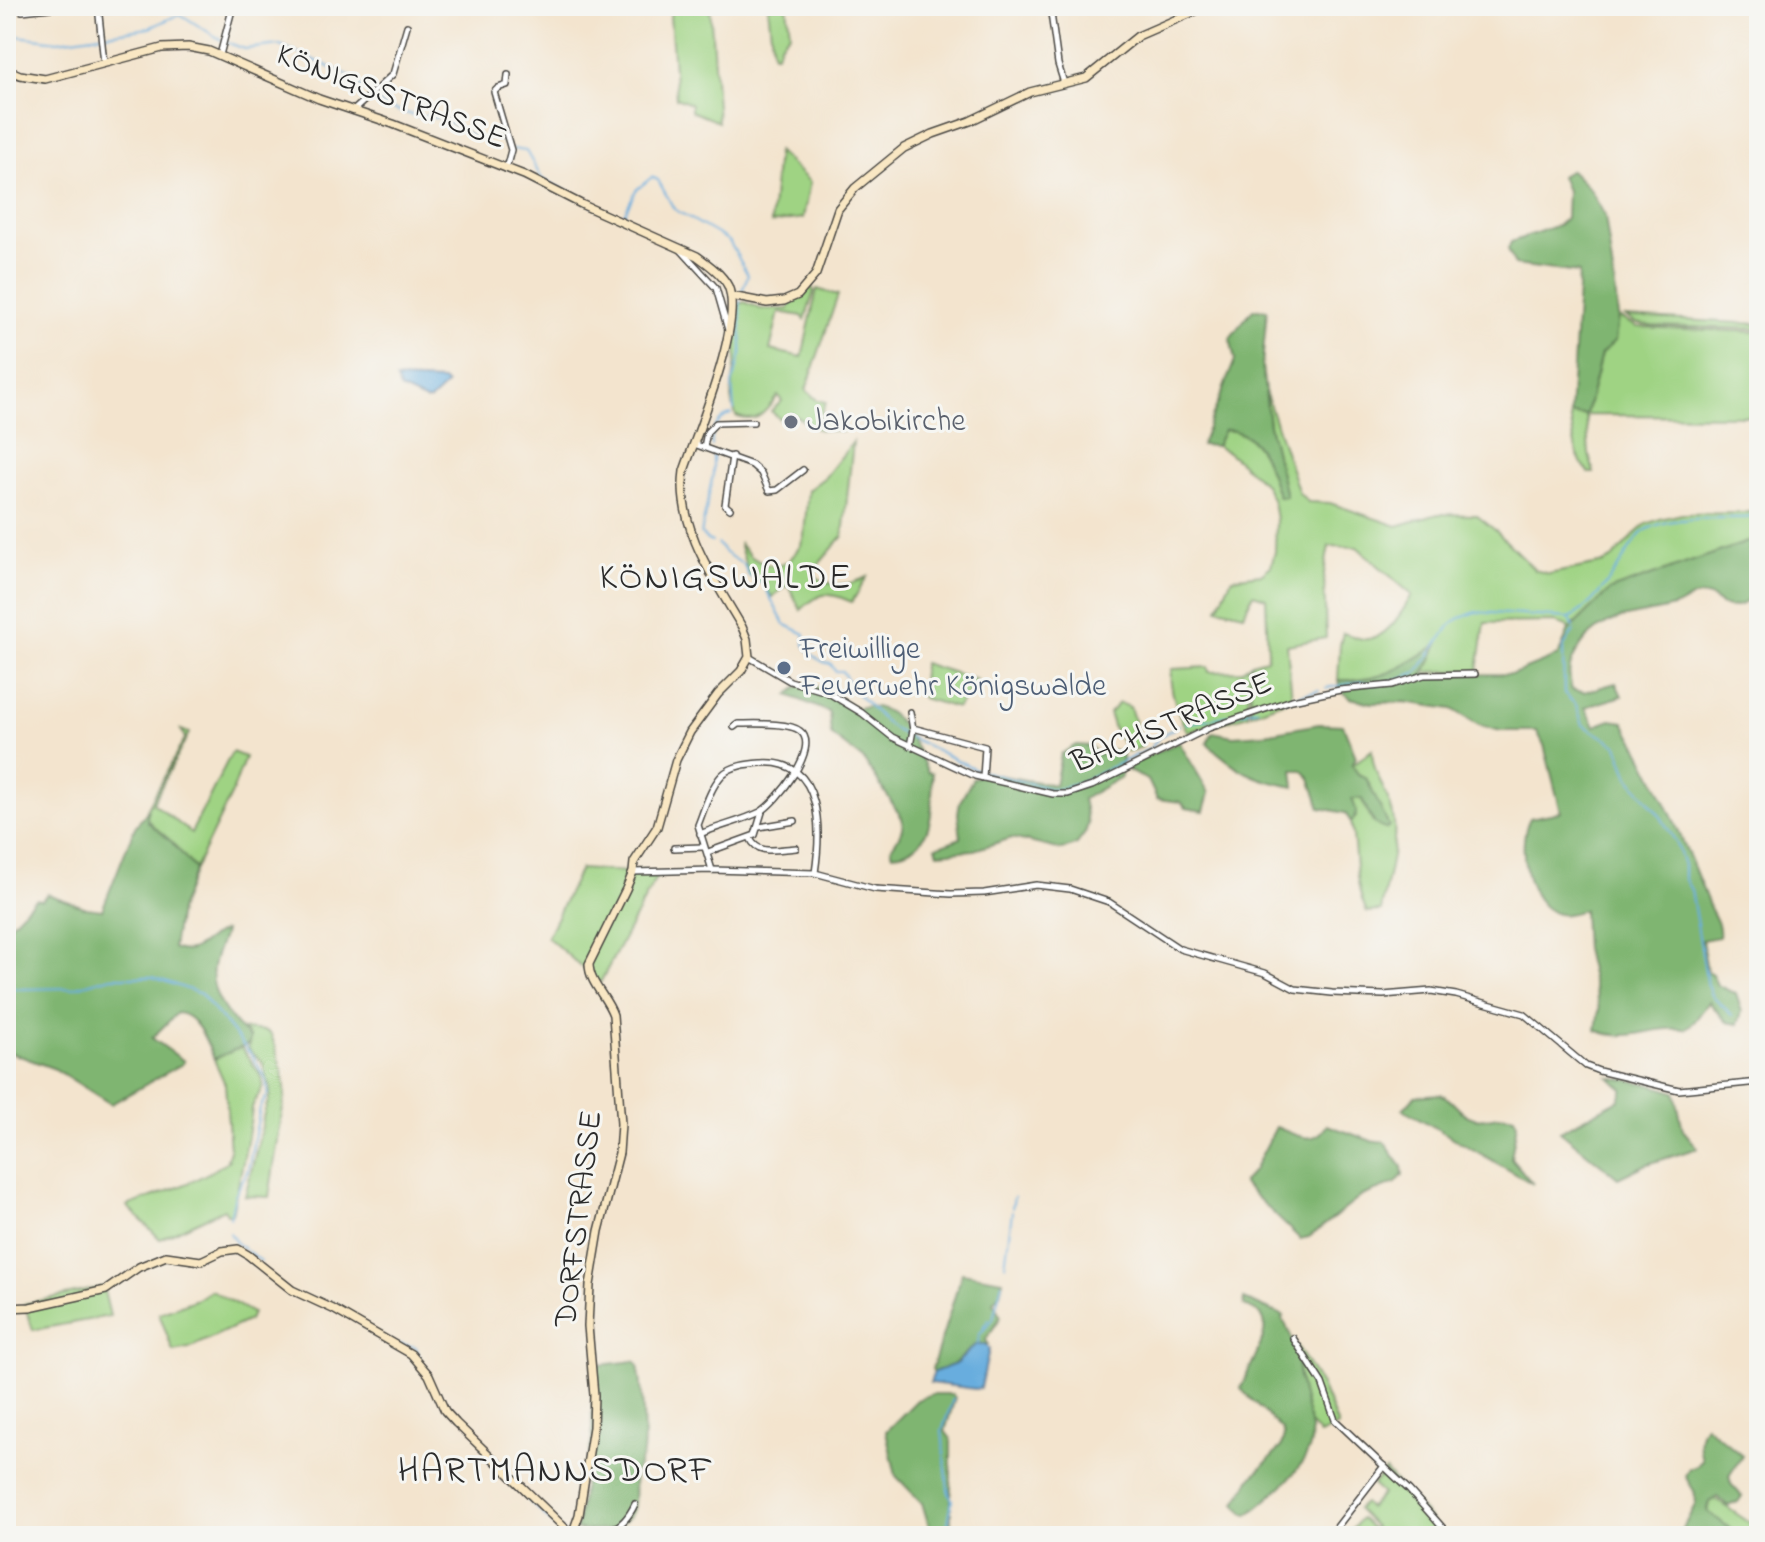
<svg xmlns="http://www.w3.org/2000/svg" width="1765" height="1542" font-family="'Indie Flower',sans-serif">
	<rect width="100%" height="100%" fill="#f6f6f2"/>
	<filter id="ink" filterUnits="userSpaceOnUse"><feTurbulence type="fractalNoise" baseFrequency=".0125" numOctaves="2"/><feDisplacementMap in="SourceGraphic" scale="16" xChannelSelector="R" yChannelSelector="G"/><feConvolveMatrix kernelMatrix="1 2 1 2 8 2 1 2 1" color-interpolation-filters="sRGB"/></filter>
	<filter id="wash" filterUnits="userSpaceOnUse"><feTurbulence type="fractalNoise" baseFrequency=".006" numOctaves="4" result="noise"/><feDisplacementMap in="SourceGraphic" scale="32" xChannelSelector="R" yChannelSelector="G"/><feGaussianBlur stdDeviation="1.8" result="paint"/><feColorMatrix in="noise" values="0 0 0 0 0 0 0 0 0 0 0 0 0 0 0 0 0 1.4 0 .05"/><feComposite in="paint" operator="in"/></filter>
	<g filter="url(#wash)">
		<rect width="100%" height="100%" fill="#f3e4ce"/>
		<g fill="#9fd383" stroke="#657f57" stroke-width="2">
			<polygon points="673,6 710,6 718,122 691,111 691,104 676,98 670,16"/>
			<polygon points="768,6 787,6 790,33 780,44 777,54 773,54"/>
			<polygon points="777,151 810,182 803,218 771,223"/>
			<path d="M811,285l3,7 -9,28 -3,-4 -23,-4 -9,38 32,7 15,-68 21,6 -32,95 11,10 9,2 -7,18 24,12 -26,-3 -26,-16 -9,8 -11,-10 11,-10 -4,-5c-13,14 -19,30 -42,20l-5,-18 5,-40 -1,-53 10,-3 16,7h28v-3z"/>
			<path d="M1618,317l19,10 122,5v84l-173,-1 3,39 5,19h-5c-15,-16 -16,-38 -19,-59l16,1 15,-61 14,-13z"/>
			<polygon points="1626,317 1759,324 1759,329 1651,326 1635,323"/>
			<path d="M1265,391l34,102 9,9 22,1 67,23 41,-12 38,1 19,15 40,40 14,4 55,-11 9,-5 22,-24 11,-10 14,-5 22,-5 61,-1 16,-3v28l-149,52 -41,40 -2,-4 -12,-4 -70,1 -7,47 -53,2 12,-27c-34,22 -56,38 -99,35l2,-35 3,-12c7,2 14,5 20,6 23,3 39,-27 49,-44l-55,-48 -28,-1 -5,27 2,65 -39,7 5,53 -41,16v-51l16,-4 1,-5 -2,-56 -13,-4 -9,20 -26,-6 14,-30 29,-4 10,-8 4,-14 1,-32 -3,-19 -8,-17 -37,-32 -12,-6 8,-16c37,1 44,38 55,67l7,-1 -17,-71z"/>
			<path d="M853,442l-10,94 -25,29 -4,10c16,14 35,11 53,2l-15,25c-25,-10 -30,-12 -51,8l-13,-25 -16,12 -9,-13 -14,-8 -10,-33 11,13 14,8 14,2 11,-5 12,-16 3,-10 4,-45 17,-13z"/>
			<polygon points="923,663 977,680 957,708 922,698"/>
			<path d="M1249,665l-1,50 -60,17c-7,-10 -22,-49 -16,-63l36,-2 1,5 32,-1z"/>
			<polygon points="1119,703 1130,707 1142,747 1128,752 1114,729 1109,713"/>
			<polygon points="181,730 189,733 153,803 191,833 232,752 245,757 232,793 195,869 146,818 147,809 185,738"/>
			<path d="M1372,750c0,26 20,46 22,72 3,25 -9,63 -13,89l-14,1c-14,-29 -10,-60 -16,-90l5,-5 -4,-18 9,-1 11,23 7,-15 -13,-28 -8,-4 -6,-9z"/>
			<polygon points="580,869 658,874 600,983 547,937"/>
			<path d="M243,1029l23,2 5,3 12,39 2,22 -16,102 -24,-1 17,-69c-1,-18 16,-34 4,-49l-2,-14 -16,-15 2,-11z"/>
			<path d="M241,1047c6,11 17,20 21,32 4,11 -8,19 -10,29 -4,37 -13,70 -20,106h-5l-3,-5 -64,30 -33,-33c35,-13 74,-25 102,-46l-2,-1 3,-9 -5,-66 -11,-25z"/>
			<polygon points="103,1287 110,1316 33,1330 24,1304"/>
			<polygon points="211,1290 252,1313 249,1320 189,1348 173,1351 159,1313 197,1299"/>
			<polygon points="1295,1343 1322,1387 1338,1426 1320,1434 1309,1423 1301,1390"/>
			<polygon points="1385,1471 1446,1536 1346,1536 1361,1519 1372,1529 1375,1527 1357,1509 1364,1503 1369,1508 1382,1494 1372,1485"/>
			<polygon points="1716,1500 1759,1529 1759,1536 1740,1536 1708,1513 1710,1501"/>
		</g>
		<g fill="#7fb571" stroke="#55704e" stroke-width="2">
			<polygon points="1571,170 1590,189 1605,216 1615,288 1618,317 1615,341 1601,354 1586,415 1570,414 1579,273 1515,265 1508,249 1511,242 1558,225 1566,218 1567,191 1561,176"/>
			<path d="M1253,309l14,1 -5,56 7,59 17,71 -7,1c-11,-29 -18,-67 -55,-67l-8,16 -15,-1 34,-85 -5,-22z"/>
			<path d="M1759,538v57c-44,28 -34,-2 -61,1 -8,1 -15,7 -22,10 -37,12 -73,5 -98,44 -9,15 -11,23 -6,40l12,2 32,-9 6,13 -37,11 10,19 16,-6 13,2c33,58 60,118 84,181 5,13 13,20 11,34l-17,3 5,31 5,3 5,11 19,9 6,18 -4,12 -11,-2 -18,-20 -15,20 -9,7c-31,-4 -60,15 -89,1l3,-21 -14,-60 -2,-39c-7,2 -17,6 -25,4 -33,-9 -42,-71 -28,-96l31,-6 -17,-67 -7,-14h-36l-22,-6 -27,-16 -48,-7 -32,1 -22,-5 -10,-8 -2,-10c43,3 67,-14 100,-36l-14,31 89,-1 45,-18 11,-26 41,-40z"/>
			<path d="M799,686l24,1 13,11 21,10c41,-11 56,36 71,64l4,1c0,33 5,77 -39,81l-2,-6c6,-8 14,-19 11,-30l-39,-59 -32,-24 -2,-23 -41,-17z"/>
			<path d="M1319,724l24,1 13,32 -4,8 6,9 8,4 23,48 -3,3c-16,-3 -17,-19 -25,-31l-9,1c4,10 7,14 -1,23l-6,-9 -25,-5 -10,-30 -8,-8h-9l2,17c-40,-6 -59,-17 -88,-44l6,-11 20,4 32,-2z"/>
			<polygon points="1179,742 1209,793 1204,811 1186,808 1181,802 1157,799 1148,780 1128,771 1131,764"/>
			<polygon points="1076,745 1090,746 1098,755 1113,750 1122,754 1121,777 1083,799 1088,824 1085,833 1077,844 1062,850 1012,838 974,850 938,853 936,847 961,838 958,814 960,802 973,778 985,773 1055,785 1061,754"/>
			<path d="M148,810l-1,11 24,20 24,28 -16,41 -6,38c24,11 32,-13 51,-17 -2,12 -10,24 -11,37 -4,29 19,54 37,70l-1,6 -35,15c-7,-16 -17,-45 -37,-46l-25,25 32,23 -2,3 -71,40 -56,-35 -49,-18v-122l29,-30 7,1 5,-6 40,14 15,2 33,-83z"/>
			<polygon points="1609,1077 1644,1083 1675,1092 1683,1130 1698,1148 1645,1165 1618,1178 1560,1131 1619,1100 1623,1089"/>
			<path d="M1441,1094c13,6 19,21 33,24 14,3 27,-6 40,-1l3,6 -6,35 22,26 -130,-75 12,-13z"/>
			<path d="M1327,1125l42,15 15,2 18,25 1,8 -7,8 -34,13 -53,41 -9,2 -58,-56 12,-13 22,-43c19,7 38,21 51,-2z"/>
			<polygon points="962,1273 1003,1280 1000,1293 993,1302 1001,1317 986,1339 988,1344 975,1345 953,1365 934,1372 932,1369"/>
			<path d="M1244,1299l40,17 -2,3c15,21 14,45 19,69 3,17 12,36 10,54 -3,25 -45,59 -63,73l-5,-2 -7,-10 16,-26 29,-30 3,-11 -2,-6 -41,-41c4,-16 34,-59 20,-74 -4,-4 -12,-7 -17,-10z"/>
			<path d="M634,1361l3,2c5,13 9,82 5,94 -2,6 -6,11 -7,17 -3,17 5,36 -11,48 -14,11 -30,9 -48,8l16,-91v-73z"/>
			<path d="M932,1394h20l3,4 -10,33 6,8v84c-3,10 -9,13 -19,13l-10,-33 -26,-27 -10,-45 31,-31z"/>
			<path d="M1705,1425l37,31 -13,20 2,8 11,12 -4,6 -10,4 -11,-9 -7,5 -3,9 33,25h-61l17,-33 -2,-12 -9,-15 4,-7 8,-3 5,-6c-3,-10 -5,-26 3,-35z"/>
		</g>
		<g fill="#68adde" stroke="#4a6c84" stroke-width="2">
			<polygon points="396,379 443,381 447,385 430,401 426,401 400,389"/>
			<polygon points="975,1345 986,1345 989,1349 981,1388 975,1389 930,1383 934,1372 956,1364"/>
		</g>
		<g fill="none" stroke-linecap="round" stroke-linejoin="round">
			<g stroke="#68adde" stroke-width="2">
				<polyline points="6,31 17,36 58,41 149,28 180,14 221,40"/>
				<path d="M226,42l19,7 35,-4 68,30 35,31 39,12 6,-4 6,4 7,-1 36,22c10,-2 23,-3 30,6"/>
				<polyline points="512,149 526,151 542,179 609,213"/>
				<polyline points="618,217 623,216 636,190 652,177 658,180 674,209 729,241 748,275 741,294"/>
				<polyline points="734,410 732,385 742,351 740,301"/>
				<path d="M712,446c-2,-13 5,-27 19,-32"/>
				<polyline points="712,542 707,540 701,534 713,474 713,454"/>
				<path d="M718,544l7,9 19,12 5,11 15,9 20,39 21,10 -1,11c7,9 16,18 27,19l4,7h7l11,18 33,34 11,8 80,39 77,20 22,-6 74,-35 9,-12 20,-12"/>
				<polyline points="1570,618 1573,627"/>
				<polyline points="1574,631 1563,648 1564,693 1576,705 1583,725 1617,745 1629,777 1661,817 1677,844 1684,865 1684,878 1691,890 1707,983 1713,997 1732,1015"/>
				<path d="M1326,688l36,-6 12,2 19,-3 25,-9 30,-44 10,-9 18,-7 94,6c24,-13 39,-37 54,-60 5,-8 11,-19 18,-25 26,-20 85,-13 117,-16"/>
				<polyline points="1283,700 1319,690"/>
				<path d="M1186,723c24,-2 47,-10 72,-14"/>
				<polyline points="6,986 18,989 73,988 111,977 153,977 201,994 253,1057 266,1080 268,1093 260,1108 248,1170 235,1195 230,1218"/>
				<polyline points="1012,1208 1014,1197"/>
				<polyline points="230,1233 236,1243 261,1261"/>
				<polyline points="1005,1265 1012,1212"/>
				<polyline points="983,1327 989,1319"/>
				<polyline points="400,1344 416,1347 420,1359"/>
				<polyline points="978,1344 979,1335 993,1319 1002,1283"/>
				<polyline points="490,1463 566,1536"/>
				<polyline points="947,1529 952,1500 948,1490 942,1431 953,1399"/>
			</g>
		</g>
	</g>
	<g filter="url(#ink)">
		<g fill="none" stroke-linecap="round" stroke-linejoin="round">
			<g stroke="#494743" stroke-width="8">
				<g id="street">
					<polyline points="98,6 104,63"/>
					<polyline points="1050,6 1058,64 1064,83"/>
					<polyline points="22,11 68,6"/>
					<polyline points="220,55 233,6"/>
					<polyline points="353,111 393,74 407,26"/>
					<polyline points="506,169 511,150 494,92 498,88 507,85 508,75"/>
					<polyline points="681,250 716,288 728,330"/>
					<polyline points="694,444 752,465 761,473 769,491 777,490 803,470"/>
					<polyline points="704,447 707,432 716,423 753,422"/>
					<polyline points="730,509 725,505 732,456"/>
					<polyline points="749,657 790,681 827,692 862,713 892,737 975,776 1053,794 1068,794 1092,786 1209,728 1292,700 1340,690 1392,685 1424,675 1475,674"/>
					<polyline points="910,712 913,730 910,746"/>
					<polyline points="913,728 985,747 983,778"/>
					<polyline points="759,827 795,821"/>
					<path d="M700,834c19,-8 42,-13 60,-22 15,-8 62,-65 40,-81 -10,-9 -47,-7 -62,-7l-4,3"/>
					<path d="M750,838c8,18 28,11 46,10"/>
					<polyline points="674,848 703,847"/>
					<polyline points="708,852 755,835 762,812"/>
					<path d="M712,870l-14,-45c6,-15 12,-37 24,-50 10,-10 27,-11 40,-12 62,-4 59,69 53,110"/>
					<polyline points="633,872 712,870 815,873 875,889 951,894 984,893 1036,885 1070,889 1109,902 1180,949 1265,973 1295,989 1332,993 1383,995 1431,991 1456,995 1524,1014 1586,1066 1599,1071 1679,1090 1759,1082"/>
					<polyline points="1293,1338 1322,1383 1335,1420 1409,1490 1450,1536"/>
					<path d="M573,1536l-1,-4c31,2 49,2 63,-28"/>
					<polyline points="1330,1536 1384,1466"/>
				</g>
			</g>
			<g stroke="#494743" stroke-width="10">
				<g id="secondary">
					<path d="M6,69l14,6 25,4 117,-31 26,-1 21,4 110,48 74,25 131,51 59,30 114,51c11,8 25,18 31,30 16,37 -30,144 -44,185 -8,56 32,111 58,156l5,12 2,18 -8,14 -23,23 -28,38 -14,28 -19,67 -23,35 -1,10 -7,17 -37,75c0,19 18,33 24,51l8,109 -2,29 -20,78 -9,54 -2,41 6,69 -1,32 -14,88 -6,17 -5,-1 -112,-108 -11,-12 -16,-36 -18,-21 -78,-45 -41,-19 -44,-35 -10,-6 -16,2 -21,10 -35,-5 -27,11 -33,23 -76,17 -24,1"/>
					<polyline points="731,296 767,303 784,301 798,295 816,274 838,209 855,188 904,148 933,134 970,121 1030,92 1086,78 1138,36 1207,6"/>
				</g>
			</g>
			<use href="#street" stroke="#fff" stroke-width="5"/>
			<use href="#secondary" stroke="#f9e7c3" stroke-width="7"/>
		</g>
	</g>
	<circle fill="#6b7280" stroke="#f6f6f2" stroke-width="3" cx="791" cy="422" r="8"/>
	<circle fill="#5c6f8a" stroke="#f6f6f2" stroke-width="3" cx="784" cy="668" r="8"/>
	<g text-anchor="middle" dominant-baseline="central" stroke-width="6" stroke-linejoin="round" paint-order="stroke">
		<g font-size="32" fill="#2b2b2b" stroke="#f6f6f2">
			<text transform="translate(391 98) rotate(21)">KÖNIGSSTRASSE</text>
			<text transform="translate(1172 724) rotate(-23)">BACHSTRASSE</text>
			<text transform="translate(580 1219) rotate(-83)">DORFSTRASSE</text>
		</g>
		<g font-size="32" fill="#5b616d" stroke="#f6f6f2" text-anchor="start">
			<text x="807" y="422">Jakobikirche</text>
		</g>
		<g font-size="32" fill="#4e5e75" stroke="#f6f6f2" text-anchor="start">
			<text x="800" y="650">Freiwillige<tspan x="800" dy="37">Feuerwehr Königswalde</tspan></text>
		</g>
		<g font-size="36" letter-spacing="2" fill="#2b2b2b" stroke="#f6f6f2">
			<text x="726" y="579">KÖNIGSWALDE</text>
			<text x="556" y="1472">HARTMANNSDORF</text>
		</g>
	</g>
	<rect width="1765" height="1542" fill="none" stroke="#f6f6f2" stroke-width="32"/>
</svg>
